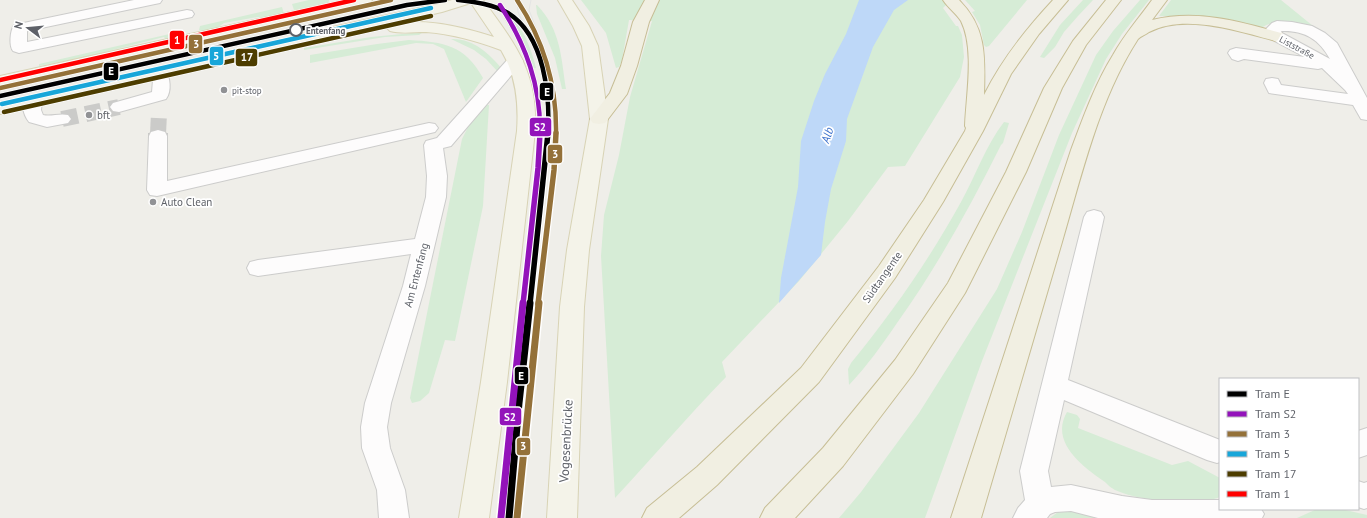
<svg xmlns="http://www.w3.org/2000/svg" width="1367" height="518" font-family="'PT Sans',sans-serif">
	<rect width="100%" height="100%" fill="#efeee9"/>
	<g fill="#d6ecd6">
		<polygon points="309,0 329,0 329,1 328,3 294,10 292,4"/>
		<path d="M581,0h370l-8,8 13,18h2l4,9 2,22 -4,20 -55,89 -17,1 -40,54 -49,60 -77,81 4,15c-38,39 -74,81 -111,121l-14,-242 3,-41 15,-60 11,-58 22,-76 -23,-1 -7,40 -3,7 -3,1 -10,-35z"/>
		<polygon points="965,0 1027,0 989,46 986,47 984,45 980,25 972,12 975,11"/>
		<polygon points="1083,0 1093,0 1078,16 1064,32 1055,47 1044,58 1040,57 1060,25"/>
		<polygon points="1140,0 1149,0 1122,34 1106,59 1072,133 982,361 925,518 839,518 861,492 919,413 997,289 1022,232 1059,135 1096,55 1113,31"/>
		<path d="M1171,0h110l37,30c-18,-7 -39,-14 -57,-2 -34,-9 -66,-12 -102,-12z"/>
		<path d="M536,5h1c24,25 24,52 29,84h-4l-7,-31 -18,-44z"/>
		<polygon points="282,7 284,14 264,18 258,17 224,23 217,28 202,31 199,30 200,26"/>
		<path d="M506,16c16,4 27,38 30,52l-5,1 -6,-16 -20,-33 -1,-2z"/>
		<polygon points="423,32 419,35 385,37 304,50 304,48 371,37"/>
		<polygon points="174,33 173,38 166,40 164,37 89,56 39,66 39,64"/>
		<path d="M451,39c22,-1 39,15 52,31l-4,3 -13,-14 -12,-9z"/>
		<path d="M409,40c35,2 56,5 74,38l-17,24 -22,-53 -11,-5 -17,-1 -106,20v-8l67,-11z"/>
		<polygon points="72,68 72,71 87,68 85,70 0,88 0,86"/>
		<polygon points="486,105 489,105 483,206 455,341 445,340 429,393 420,401 412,403 410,398 462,139 471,121"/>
		<path d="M1004,122l5,1 -6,20 -2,2c-31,62 -64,122 -104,178 -15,22 -30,43 -48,62l-1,-16 3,-6c41,-50 78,-103 110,-161 14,-25 25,-57 43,-80z"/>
		<path d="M1067,412l10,3 3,4 -2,9 94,37 16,-4 32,17v19c-24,10 -81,4 -105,-7 -4,-2 -7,-5 -10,-8 -16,-11 -43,-30 -43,-53 0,-6 2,-12 5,-17z"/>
		<polygon points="1317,509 1341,509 1367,515 1367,518 1297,518"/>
		<polygon points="1065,511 1078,511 1095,518 1050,518 1058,512"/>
	</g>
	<polygon fill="#bed8f8" points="859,0 908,0 894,10 873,47 847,119 846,141 831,189 825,222 821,255 779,303 781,278 798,187 801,141 814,101 825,74 846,34"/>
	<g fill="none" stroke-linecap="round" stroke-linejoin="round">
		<g stroke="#cbcbc9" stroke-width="16" stroke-dasharray="16 8" stroke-linecap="butt">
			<polyline points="62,119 119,107"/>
			<polyline points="158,134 159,113"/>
		</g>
		<polyline stroke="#cbcbc9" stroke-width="20" stroke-dasharray="20 10" stroke-linecap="butt" points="158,136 158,133"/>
		<g stroke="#cccccb" stroke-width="2">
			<g id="minor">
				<path d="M134,0h28l-2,3 -5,1 -128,27v11l160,-32 5,1 2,3 -2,3 -5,1 -168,35 -6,-2c-4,-5 -3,-20 1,-26z"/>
				<path d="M1277,21l15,1 20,4 13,7 12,10 30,55v22l-6,-1 -8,-14 -84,-12 -5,-10 2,-4 6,-1 6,1 3,6 67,9 -3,-4 -23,-22 -4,1 -74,-10 -6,2 -6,-2 -4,-6 2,-3 6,-2 69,9 -34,-18 -6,-9 7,-7zM1281,31c23,-1 38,8 49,28l-48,-26z"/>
				<polygon points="515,56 521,58 523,61 521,64 451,146 443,148 447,176 446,197 425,286 391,403 387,427 390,448 405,490 409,518 379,518 377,490 362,448 361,427 365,403 403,286 411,254 258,276 250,274 247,268 250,262 258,260 415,239 426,197 427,176 424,145 426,141 437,138 509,58"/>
				<path d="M159,68l6,1c5,8 7,22 1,30l-47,13 -6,-1 -3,-4 3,-4 39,-11 1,-12 -2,-7 2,-4z"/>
				<path d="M33,96l6,1 3,4 -1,9 2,5c8,2 16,-2 25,0l3,4 -3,4 -21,4 -18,-5c-6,-8 -8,-17 -2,-25z"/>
				<polygon points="429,123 435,124 438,128 435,132 157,196 150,195 147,190 149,136 151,132 158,130 165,132 167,136 167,181"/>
				<polygon points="1094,210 1101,212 1104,217 1068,380 1220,440 1220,462 1217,463 1207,460 1064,400 1048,471 1051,487 1071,485 1122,496 1152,500 1220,500 1220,509 1261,509 1264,514 1262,518 1098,518 1071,511 1055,512 1050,514 1047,518 1013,518 1018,508 1025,500 1020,471 1084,217 1087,212"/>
				<polygon points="1367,428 1367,455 1358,458 1358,431"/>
				<polygon points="1358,481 1364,483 1367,482 1367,508 1364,509 1358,507"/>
			</g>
		</g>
		<g stroke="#d8d3b5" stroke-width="2">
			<g id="major">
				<polygon points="345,0 372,0 370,3 365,4 0,86 0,76"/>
				<path d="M452,0h31c33,45 55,72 52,131l-28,251 -18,136h-30l22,-136 36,-251c2,-29 -1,-56 -16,-81 -24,-9 -48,-16 -75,-18 -12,0 -25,2 -36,-1l-3,-3 3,-3c31,-8 73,2 104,12l-23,-34 -29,9 -128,29 -40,12 -274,61v-10l270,-60 40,-12 128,-28z"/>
				<polygon points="558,0 572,0 589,26 598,46 608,119 589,250 584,307 577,518 547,518 560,307 567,250 590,119 582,46 573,26"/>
			</g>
		</g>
		<g stroke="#c7be95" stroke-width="2">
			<g id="highway">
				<polygon points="645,0 659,0 649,22 637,66 627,94 605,123 599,124 593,123 590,119 610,93 621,66 633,22"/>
				<path d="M943,0h16c28,28 26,57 25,95 18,-36 42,-66 69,-95h15l-29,34 -28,40 -28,57 -40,71 -48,76 -76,104 -102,103 -38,33h-37l5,-10 50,-41 104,-99 78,-102 45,-66 41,-69 1,-3 -1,-2c1,-30 10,-77 -4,-105 -5,-8 -13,-13 -18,-21z"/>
				<polygon points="1106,0 1121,0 1086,45 1062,88 1026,172 965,293 913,374 843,466 795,518 760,518 765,508 823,448 895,360 948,283 1006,172 1044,88 1073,41"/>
				<path d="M1152,0h15l-15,20c44,-11 87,1 129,13l3,3 -3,3 -5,2c-38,-10 -91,-28 -127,-9 -4,3 -8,4 -11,7 -39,60 -56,135 -76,203 -27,92 -54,184 -81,276h-30l120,-368c12,-32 24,-66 42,-95 11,-20 26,-37 39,-55z"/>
			</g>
		</g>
		<use href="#minor" fill="#fdfcfc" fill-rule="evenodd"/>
		<use href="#major" fill="#f4f3e9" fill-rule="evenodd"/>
		<use href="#highway" fill="#f1efe2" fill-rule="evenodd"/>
		<g stroke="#e4e5e4" stroke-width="1">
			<polyline points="517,0 518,12 524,25"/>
			<polyline points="531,0 529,10 536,28"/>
		</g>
		<g stroke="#fff" stroke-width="6">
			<g id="tram-1-far2">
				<path d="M458,0c17,2 35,4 50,13 37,23 42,83 40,121"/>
				<polyline points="0,96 407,5 445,0"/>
			</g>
		</g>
		<g stroke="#fff" stroke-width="8">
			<polyline id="tram-1-far1" points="530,304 548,133"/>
		</g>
		<g stroke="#fff" stroke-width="10">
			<polyline id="tram-1" points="509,518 519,403 530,303"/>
		</g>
		<g stroke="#fff" stroke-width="6">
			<path id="tram-2-far2" d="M500,5c26,40 41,81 40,129"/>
		</g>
		<g stroke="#fff" stroke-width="8">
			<polyline id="tram-2-far1" points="523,304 538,168 540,133"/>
		</g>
		<g stroke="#fff" stroke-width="10">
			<polyline id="tram-2" points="501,517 523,303"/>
		</g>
		<g stroke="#fff" stroke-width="6">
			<g id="tram-3-far2">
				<path d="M517,0c27,41 40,85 39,134"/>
				<polyline points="0,88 391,0"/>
			</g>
		</g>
		<g stroke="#fff" stroke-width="8">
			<polyline id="tram-3-far1" points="538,304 554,170 556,133"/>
		</g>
		<g stroke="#fff" stroke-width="10">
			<polyline id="tram-3" points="517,518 539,303"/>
		</g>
		<g stroke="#fff" stroke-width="6">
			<polyline id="tram-4" points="2,104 431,8"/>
		</g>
		<g stroke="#fff" stroke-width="6">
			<polyline id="tram-5" points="4,112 431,16"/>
		</g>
		<g stroke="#fff" stroke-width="6">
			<polyline id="tram-6" points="0,80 354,0"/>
		</g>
		<use href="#tram-1-far2" stroke="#000" stroke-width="4.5"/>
		<use href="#tram-1-far1" stroke="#000" stroke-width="5.5"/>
		<use href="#tram-1" stroke="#000" stroke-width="7"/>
		<use href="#tram-2-far2" stroke="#9313ba" stroke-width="4.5"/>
		<use href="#tram-2-far1" stroke="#9313ba" stroke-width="5.5"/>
		<use href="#tram-2" stroke="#9313ba" stroke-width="7"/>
		<use href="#tram-3-far2" stroke="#947139" stroke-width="4.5"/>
		<use href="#tram-3-far1" stroke="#947139" stroke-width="5.5"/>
		<use href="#tram-3" stroke="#947139" stroke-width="7"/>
		<use href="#tram-4" stroke="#18a6d9" stroke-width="4.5"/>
		<use href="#tram-5" stroke="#4d3d00" stroke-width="4.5"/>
		<use href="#tram-6" stroke="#f00" stroke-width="4.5"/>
	</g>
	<circle fill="#fff" stroke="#5e6168" stroke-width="2" cx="296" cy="30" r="6"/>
	<g fill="#919295" stroke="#fff" stroke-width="1.5">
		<circle cx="224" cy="90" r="4"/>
		<circle cx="89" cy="115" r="4"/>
		<circle cx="153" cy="202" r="4"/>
	</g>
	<g text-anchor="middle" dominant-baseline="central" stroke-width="3.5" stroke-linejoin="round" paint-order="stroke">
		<g font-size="9" font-weight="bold" fill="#5e6168" stroke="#fff" text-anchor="start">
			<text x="306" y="30">Entenfang</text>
		</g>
		<g font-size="9" fill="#5e6168" stroke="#fff">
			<text transform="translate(1297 47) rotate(28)">Liststraße</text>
		</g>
		<g font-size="9" fill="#5e6168" stroke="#fff" text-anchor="start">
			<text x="232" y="90">pit-stop</text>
		</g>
		<g font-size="11" fill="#5e6168" stroke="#fff" text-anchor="start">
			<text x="97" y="115">bft</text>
			<text x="161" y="202">Auto Clean</text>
		</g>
		<g font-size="11" fill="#5e6168" stroke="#fff">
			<text transform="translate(416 275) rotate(-75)">Am Entenfang</text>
			<text transform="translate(882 277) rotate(-55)">Südtangente</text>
		</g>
		<g font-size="12" font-style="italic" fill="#4074cd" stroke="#fff">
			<text transform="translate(827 135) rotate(-72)">Alb</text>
		</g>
		<g font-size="13" fill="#5e6168" stroke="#fff">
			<text transform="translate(566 441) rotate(-87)">Vogesenbrücke</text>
		</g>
	</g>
	<g stroke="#fff" stroke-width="1.5">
		<rect x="169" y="30" width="16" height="20" rx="4" fill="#f00"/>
		<rect x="188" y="34" width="15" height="20" rx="4" fill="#947139"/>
		<rect x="209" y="46" width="15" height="20" rx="4" fill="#18a6d9"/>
		<rect x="235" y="48" width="23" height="19" rx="4" fill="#4d3d00"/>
		<rect x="103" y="62" width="16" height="19" rx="4" fill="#000"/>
		<rect x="539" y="82" width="15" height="19" rx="4" fill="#000"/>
		<rect x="529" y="117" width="23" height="20" rx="4" fill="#9313ba"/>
		<rect x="547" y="144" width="16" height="20" rx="4" fill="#947139"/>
		<rect x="514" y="366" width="15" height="19" rx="4" fill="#000"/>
		<rect x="499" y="407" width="23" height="19" rx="4" fill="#9313ba"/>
		<rect x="516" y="437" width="15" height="19" rx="4" fill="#947139"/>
	</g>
	<g font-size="11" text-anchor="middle" font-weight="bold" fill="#fff">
		<text x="177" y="44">1</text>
		<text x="196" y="48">3</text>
		<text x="216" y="60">5</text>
		<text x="247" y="61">17</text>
		<text x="111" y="75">E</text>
		<text x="547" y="96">E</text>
		<text x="540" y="131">S2</text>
		<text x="555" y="158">3</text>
		<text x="521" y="380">E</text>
		<text x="510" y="421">S2</text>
		<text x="523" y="450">3</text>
	</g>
	<rect x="1219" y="378" width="140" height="132" fill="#ffffff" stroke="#bfc0c3"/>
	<rect x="1227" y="391" width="20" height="6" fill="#000000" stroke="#bfc0c3"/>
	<text x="1255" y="398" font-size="12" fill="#5e6168">Tram E</text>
	<rect x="1227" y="411" width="20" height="6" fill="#9313ba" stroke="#bfc0c3"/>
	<text x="1255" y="418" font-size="12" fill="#5e6168">Tram S2</text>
	<rect x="1227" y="431" width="20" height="6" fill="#947139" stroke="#bfc0c3"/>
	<text x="1255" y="438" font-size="12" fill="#5e6168">Tram 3</text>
	<rect x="1227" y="451" width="20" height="6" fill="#18a6d9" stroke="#bfc0c3"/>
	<text x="1255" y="458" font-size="12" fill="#5e6168">Tram 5</text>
	<rect x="1227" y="471" width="20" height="6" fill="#4d3d00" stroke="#bfc0c3"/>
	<text x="1255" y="478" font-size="12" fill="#5e6168">Tram 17</text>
	<rect x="1227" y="491" width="20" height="6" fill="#ff0000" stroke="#bfc0c3"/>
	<text x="1255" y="498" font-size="12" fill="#5e6168">Tram 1</text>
	<g transform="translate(28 28) rotate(286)" stroke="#ffffff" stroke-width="3" paint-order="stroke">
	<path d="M0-3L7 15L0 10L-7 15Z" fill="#5e6168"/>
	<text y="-6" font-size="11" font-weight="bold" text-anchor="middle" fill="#5e6168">N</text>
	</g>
</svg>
